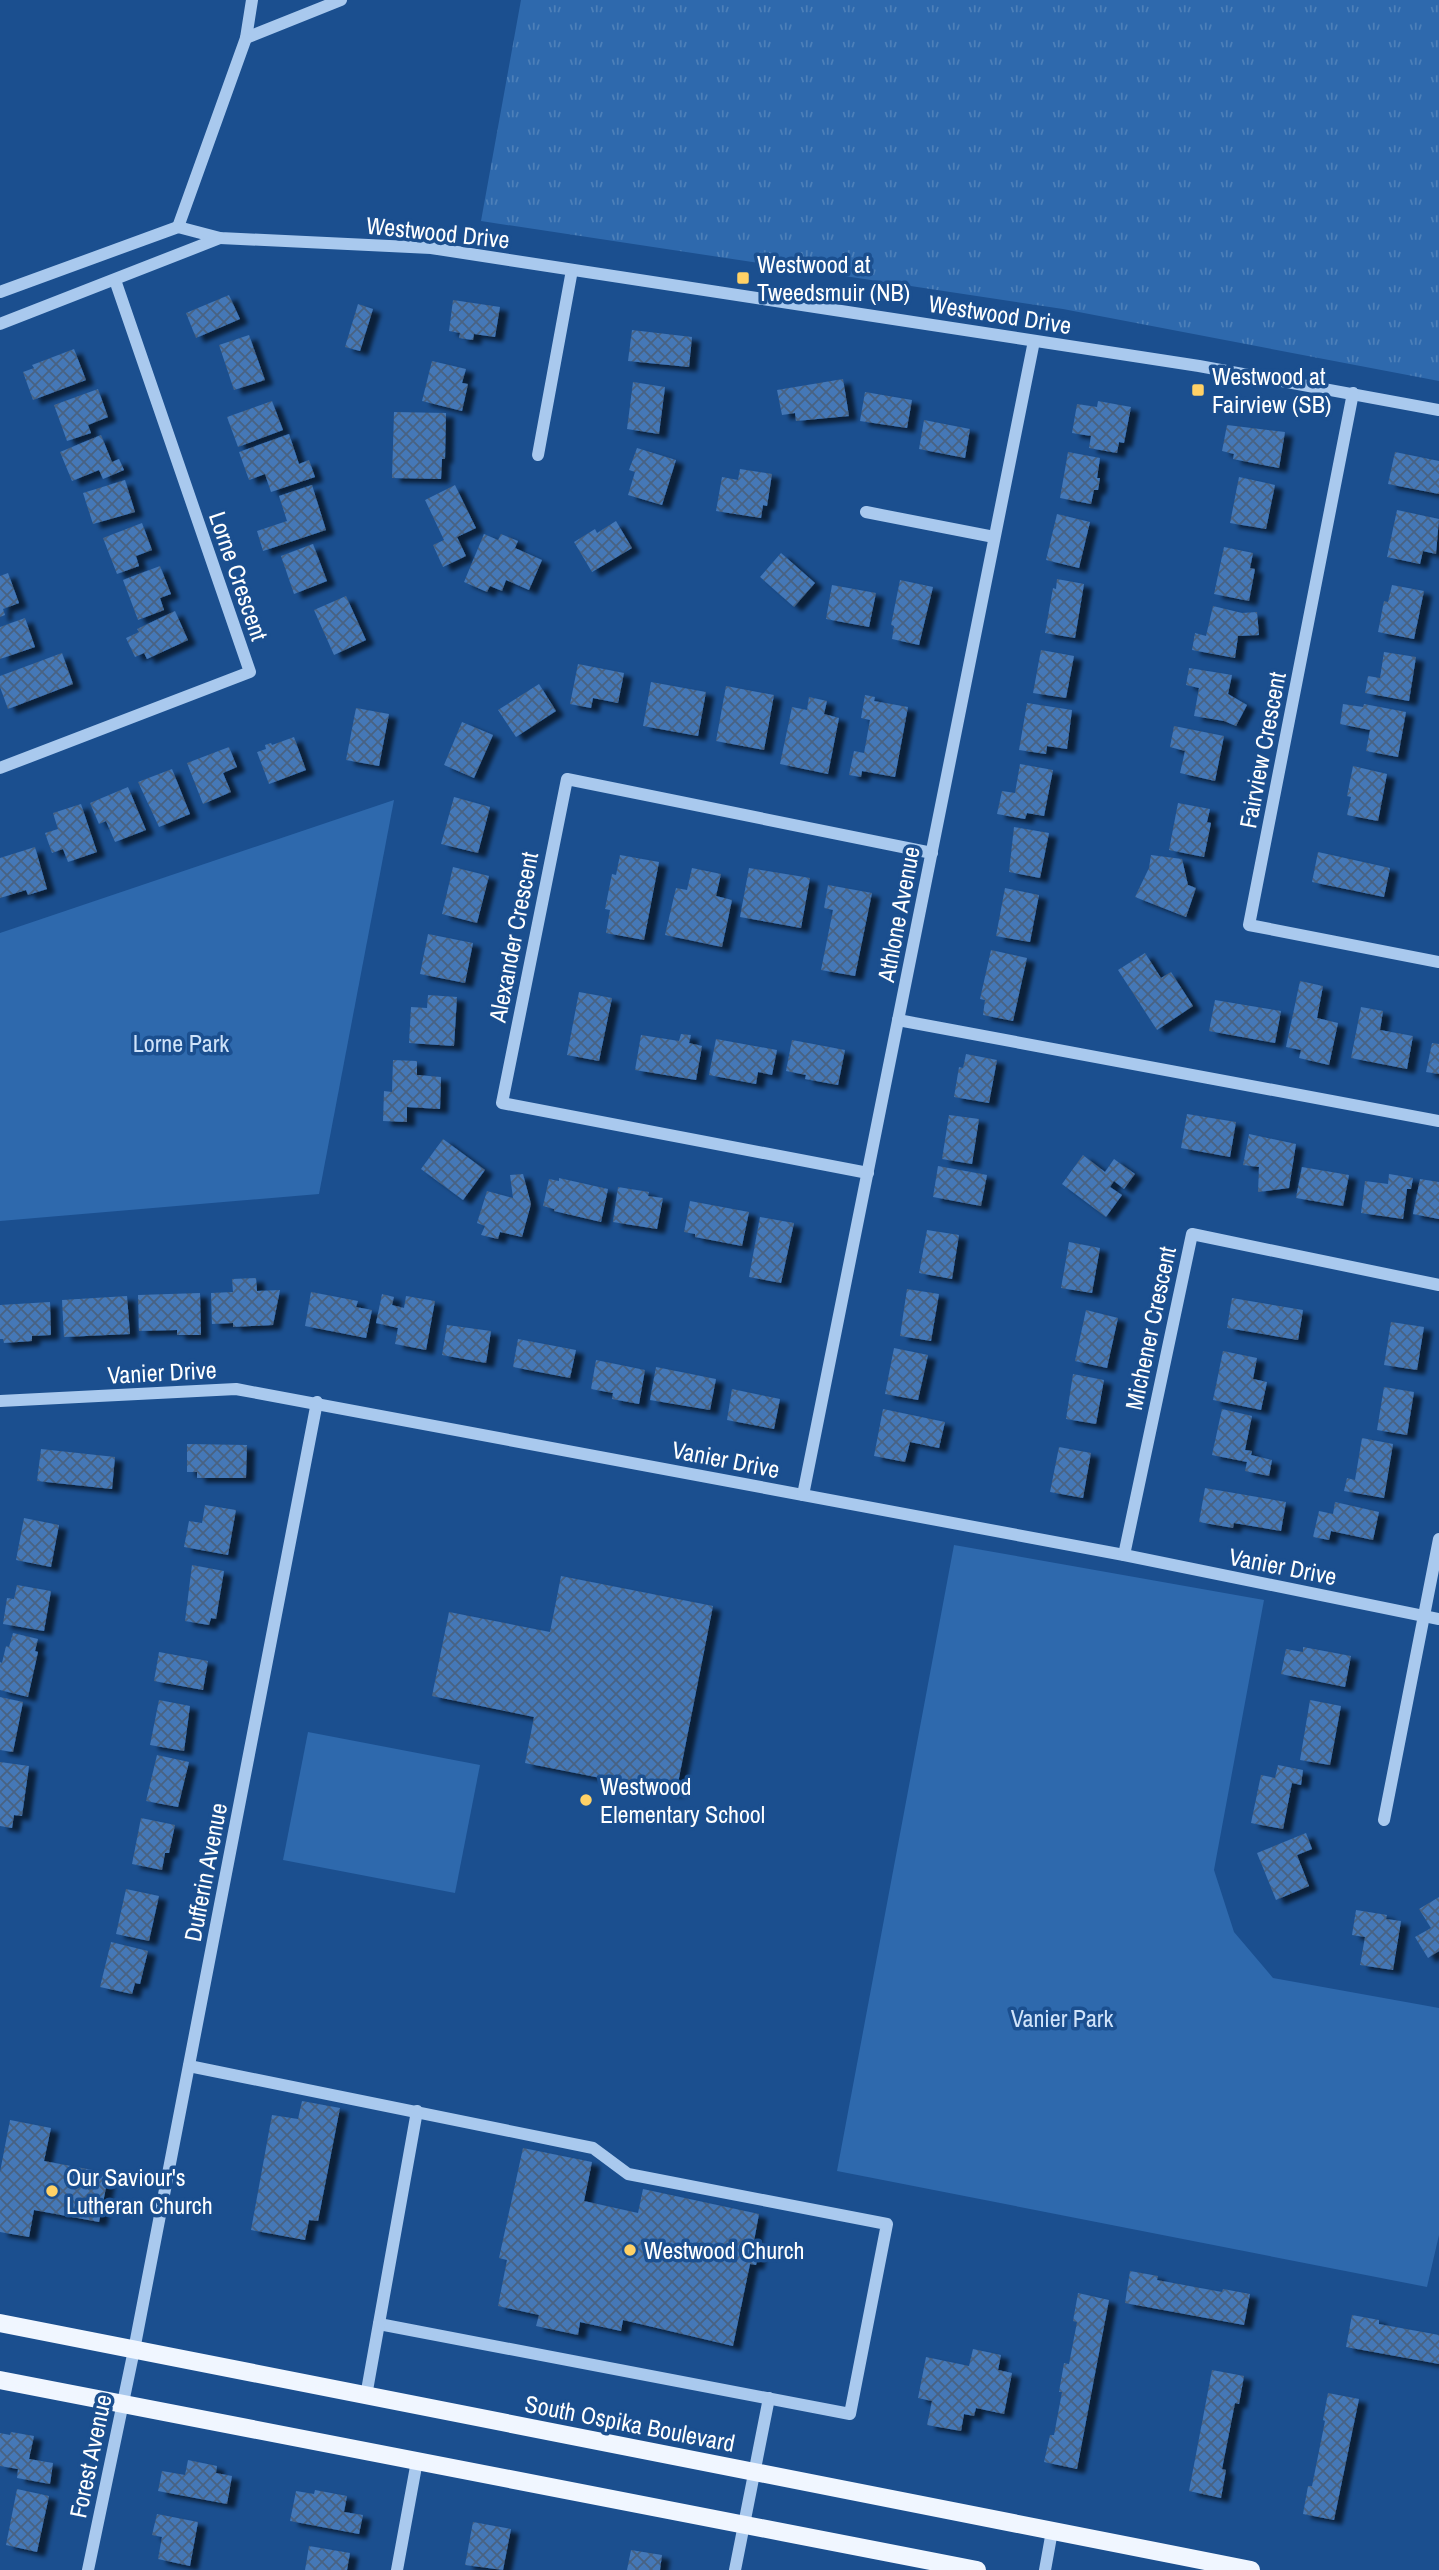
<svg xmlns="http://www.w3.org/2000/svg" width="1439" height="2570" font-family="'Archivo Narrow',sans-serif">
	<defs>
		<pattern id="grass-tufts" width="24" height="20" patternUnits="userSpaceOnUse" patternTransform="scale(1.75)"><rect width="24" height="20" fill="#2e69ad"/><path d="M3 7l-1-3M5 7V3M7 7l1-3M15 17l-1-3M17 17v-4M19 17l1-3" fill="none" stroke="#4d80b9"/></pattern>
		<pattern id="building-cross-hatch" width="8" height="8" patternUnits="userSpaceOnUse" patternTransform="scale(1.75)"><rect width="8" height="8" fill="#4478b7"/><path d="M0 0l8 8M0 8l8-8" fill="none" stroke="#486282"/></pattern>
		<filter id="shadow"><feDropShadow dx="8" dy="4.5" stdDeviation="2" flood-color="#0009"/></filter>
	</defs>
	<rect width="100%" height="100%" fill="#1b4f8f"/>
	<polygon fill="url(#grass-tufts)" points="521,0 1439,0 1439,381 1063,309 481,221"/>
	<g fill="#2e69ad">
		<polygon points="394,800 319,1194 0,1221 0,933"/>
		<polygon points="954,1545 1264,1600 1214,1870 1234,1932 1273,1978 1439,2008 1439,2235 1427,2287 837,2171"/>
		<polygon points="308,1732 480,1765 455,1893 283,1860"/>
	</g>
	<g fill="url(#building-cross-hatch)" filter="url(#shadow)">
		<polygon points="229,295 240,319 196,338 186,313"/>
		<polygon points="453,300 500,307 495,337 474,334 473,340 459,338 460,333 449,331"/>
		<polygon points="358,304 373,309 360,351 345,347"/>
		<polygon points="632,330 692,337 689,367 628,361"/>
		<polygon points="249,335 265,380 234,390 219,345"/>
		<polygon points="74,349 86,380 33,400 23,372 34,368 32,365"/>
		<polygon points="432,361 466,369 462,383 468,384 462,411 422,401"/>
		<polygon points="843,379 849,416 796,421 795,413 782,415 777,390"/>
		<polygon points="633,382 665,387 659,434 627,429"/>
		<polygon points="98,389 108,417 88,425 91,433 67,441 54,405"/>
		<polygon points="865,392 912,400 907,428 860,421"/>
		<polygon points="272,401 283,430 238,447 227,417"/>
		<polygon points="1098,401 1131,407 1124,443 1119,442 1117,453 1089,448 1091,436 1072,433 1077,404 1097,407"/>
		<polygon points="394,412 446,413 445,459 442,459 441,479 392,478"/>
		<polygon points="924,420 970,429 965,458 919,449"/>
		<polygon points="1227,425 1285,432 1279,468 1233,459 1234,454 1222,451"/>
		<polygon points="289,434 299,464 309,460 315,477 271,492 265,474 249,480 239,452"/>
		<polygon points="101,435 112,462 119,459 124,470 103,479 99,470 72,481 60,452"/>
		<polygon points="637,448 676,460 662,505 628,495 635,472 629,470"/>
		<polygon points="1068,452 1100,458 1097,478 1100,478 1098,490 1094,490 1091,504 1060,498"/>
		<polygon points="1395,452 1439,461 1439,494 1388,484"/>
		<polygon points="740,469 772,474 767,506 763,505 761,518 716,511 722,477 738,480"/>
		<polygon points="1239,477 1275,485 1266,529 1230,523"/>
		<polygon points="125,480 135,512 93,524 83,493"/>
		<polygon points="312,485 326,530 263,551 257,531 287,521 279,496"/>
		<polygon points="455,485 476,528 457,537 466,556 443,567 433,545 444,540 425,500"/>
		<polygon points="1397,510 1439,519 1436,554 1423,551 1420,564 1387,557"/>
		<polygon points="1057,514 1090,522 1079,568 1046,560"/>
		<polygon points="616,521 632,548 592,572 574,542 595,529 597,533"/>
		<polygon points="142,523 152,550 136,556 139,566 117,574 103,538"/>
		<polygon points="484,534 498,540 501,534 518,541 515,548 542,560 529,590 506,580 502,591 490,586 487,592 464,582"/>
		<polygon points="313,544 327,581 294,594 281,556"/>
		<polygon points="1224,547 1253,553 1250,568 1255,569 1249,601 1214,594"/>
		<polygon points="781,553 815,583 794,607 760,577"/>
		<polygon points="160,566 171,594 160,598 164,610 138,620 123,580"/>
		<polygon points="8,573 19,603 3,609 5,615 0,617 0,576"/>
		<polygon points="1057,579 1084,584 1075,638 1045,633 1053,588 1056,589"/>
		<polygon points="900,580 933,587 919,645 892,639 894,626 891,625"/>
		<polygon points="832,585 876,593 869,627 826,619"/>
		<polygon points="1392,585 1424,591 1414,639 1378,632 1384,601 1388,602"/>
		<polygon points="346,596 366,640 334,655 314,610"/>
		<polygon points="1213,606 1242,613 1257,612 1259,635 1238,636 1235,658 1192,650 1195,633 1206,636"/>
		<polygon points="175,611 188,640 147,659 144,653 135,657 126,638 139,632 137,629"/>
		<polygon points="25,618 35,647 0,659 0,627"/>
		<polygon points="1041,650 1074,656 1066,698 1033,693"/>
		<polygon points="1384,652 1416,657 1409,701 1365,693 1368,676 1380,678"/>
		<polygon points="62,653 73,684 8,709 0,687 0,676"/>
		<polygon points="578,664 624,673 618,703 593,698 591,708 570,704"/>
		<polygon points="1189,668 1232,675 1228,694 1247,705 1236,726 1224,721 1194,716 1199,688 1186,685"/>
		<polygon points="651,682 706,692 698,736 643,726"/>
		<polygon points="539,684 556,711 516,737 498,710"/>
		<polygon points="726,686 774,695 764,750 716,741"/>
		<polygon points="865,695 875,697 874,701 908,707 895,777 862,771 861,777 849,775 854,751 864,753 870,720 861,718"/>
		<polygon points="809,697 827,701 824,714 839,718 828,774 780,764 792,707 807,710"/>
		<polygon points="1027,703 1072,710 1067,749 1047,746 1046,754 1019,750"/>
		<polygon points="1343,704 1363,707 1364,704 1406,712 1398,757 1366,751 1370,730 1340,724"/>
		<polygon points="356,708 389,714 379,766 346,760"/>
		<polygon points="462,722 493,735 474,778 444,765"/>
		<polygon points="1174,726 1224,736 1215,781 1180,773 1185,751 1170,747"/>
		<polygon points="294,737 306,770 269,784 257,752 266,749 265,745 271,743 272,745"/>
		<polygon points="229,747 237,767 223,773 231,792 203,804 187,763"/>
		<polygon points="1020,764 1053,770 1044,816 1027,813 1025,819 997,814 1002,791 1015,793"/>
		<polygon points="1353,766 1387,774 1378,821 1347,815 1351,797 1347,796"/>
		<polygon points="172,769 190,814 159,827 138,782"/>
		<polygon points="128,787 146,830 115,842 106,821 99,824 90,803"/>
		<polygon points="454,797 490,807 478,853 441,844"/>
		<polygon points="1178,803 1210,809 1207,822 1211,823 1204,857 1169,850"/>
		<polygon points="81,804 97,852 68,862 63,849 52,853 45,833 58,829 53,813"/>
		<polygon points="1014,827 1049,833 1040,878 1009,872"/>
		<polygon points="35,847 47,889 28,895 26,890 0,898 0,858"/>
		<polygon points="1318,852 1390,868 1384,897 1312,882"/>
		<polygon points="620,855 659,862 644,940 606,933 610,910 605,909 612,874 616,875"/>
		<polygon points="1151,855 1182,859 1188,885 1196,888 1186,917 1135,897 1149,868"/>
		<polygon points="453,867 489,876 477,923 442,914"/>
		<polygon points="692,868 721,874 716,896 732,900 722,947 665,935 676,888 687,890"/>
		<polygon points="749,868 810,878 801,928 740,917"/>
		<polygon points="828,885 872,893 855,976 821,970 833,910 824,908"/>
		<polygon points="1005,888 1039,895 1030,942 996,936"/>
		<polygon points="428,934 473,943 465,983 420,974"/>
		<polygon points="991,950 1027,958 1013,1021 983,1015 985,1000 980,999"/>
		<polygon points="1145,953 1161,978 1171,972 1193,1006 1157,1030 1118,970"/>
		<polygon points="1300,981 1323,986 1317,1018 1338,1023 1329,1065 1299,1058 1301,1050 1286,1047"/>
		<polygon points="579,992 612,998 599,1061 567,1055"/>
		<polygon points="428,995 457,997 454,1046 409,1043 411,1007 427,1008"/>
		<polygon points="1215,1000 1281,1011 1275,1043 1209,1031"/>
		<polygon points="1361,1007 1383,1011 1380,1030 1413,1036 1407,1069 1351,1058"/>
		<polygon points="681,1034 691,1035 689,1043 702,1046 696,1080 635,1070 641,1035 679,1041"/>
		<polygon points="716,1039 777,1050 772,1075 758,1072 756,1084 709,1075"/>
		<polygon points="792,1040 845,1050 838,1085 805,1079 806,1075 786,1071"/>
		<polygon points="1432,1043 1439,1044 1439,1074 1426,1072"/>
		<polygon points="966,1054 997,1060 989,1103 954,1097 959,1067 963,1068"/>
		<polygon points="393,1060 417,1061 417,1075 441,1077 440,1109 407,1107 407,1122 383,1121 384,1091 392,1092"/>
		<polygon points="1187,1114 1236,1122 1230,1157 1181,1148"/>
		<polygon points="949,1115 979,1119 972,1164 942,1159"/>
		<polygon points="1249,1134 1296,1144 1289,1188 1258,1192 1259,1167 1243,1165"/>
		<polygon points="443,1139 485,1170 463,1200 421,1169"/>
		<polygon points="1083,1155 1105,1172 1114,1159 1135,1174 1124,1189 1114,1181 1110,1187 1122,1195 1106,1217 1062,1184"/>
		<polygon points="938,1166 987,1175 981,1206 933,1197"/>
		<polygon points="1302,1167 1349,1175 1343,1206 1296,1198"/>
		<polygon points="523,1174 531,1204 522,1237 500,1232 498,1239 481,1235 485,1226 477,1223 487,1191 513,1198 510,1175"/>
		<polygon points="1389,1174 1413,1178 1411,1189 1407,1189 1403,1219 1361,1213 1365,1181 1388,1184"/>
		<polygon points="559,1178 608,1189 601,1222 554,1211 554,1209 543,1206 549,1179 559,1181"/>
		<polygon points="1420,1179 1439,1182 1439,1219 1413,1214"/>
		<polygon points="618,1187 649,1192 648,1196 663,1198 657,1229 613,1222"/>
		<polygon points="690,1201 749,1212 742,1246 695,1237 695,1234 684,1232"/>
		<polygon points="760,1217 794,1223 781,1283 749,1277"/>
		<polygon points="927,1230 959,1235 952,1279 919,1273"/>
		<polygon points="1069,1242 1100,1248 1092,1293 1061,1288"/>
		<polygon points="256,1278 257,1291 280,1290 273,1325 233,1327 233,1323 212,1324 211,1293 233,1292 232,1279"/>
		<polygon points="907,1289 939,1294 931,1341 900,1336"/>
		<polygon points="311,1292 358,1301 356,1307 372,1310 366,1338 305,1326"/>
		<polygon points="200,1293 201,1335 177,1335 177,1330 139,1331 138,1295"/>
		<polygon points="382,1294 394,1297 392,1305 404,1308 406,1296 435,1301 426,1350 395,1344 398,1328 376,1323"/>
		<polygon points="127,1296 130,1334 64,1337 62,1300"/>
		<polygon points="1232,1298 1303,1310 1298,1340 1227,1328"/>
		<polygon points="50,1302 51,1335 32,1336 32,1341 4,1343 3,1339 0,1339 0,1305"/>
		<polygon points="1086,1310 1118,1318 1107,1368 1075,1361"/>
		<polygon points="1391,1322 1424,1327 1417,1370 1384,1365"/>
		<polygon points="447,1325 491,1331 486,1363 442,1355"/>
		<polygon points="518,1339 576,1350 570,1378 513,1367"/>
		<polygon points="894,1348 928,1355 918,1400 885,1394"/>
		<polygon points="1223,1351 1257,1358 1253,1379 1267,1382 1261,1410 1213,1400"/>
		<polygon points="596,1360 645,1370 639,1404 612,1399 613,1393 591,1389"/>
		<polygon points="656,1367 716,1379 710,1410 650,1400"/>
		<polygon points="1073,1374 1104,1380 1096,1424 1066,1419"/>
		<polygon points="1384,1387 1414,1392 1407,1435 1377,1430"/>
		<polygon points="732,1389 780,1399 774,1429 727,1420"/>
		<polygon points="883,1409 945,1422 939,1448 910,1442 905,1462 874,1456"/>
		<polygon points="1222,1409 1252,1416 1245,1450 1252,1451 1251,1455 1272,1460 1269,1476 1245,1471 1247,1462 1212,1455"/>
		<polygon points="1362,1438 1393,1444 1384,1498 1344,1491 1347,1478 1355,1480"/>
		<polygon points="187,1444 247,1445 246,1478 197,1478 197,1472 187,1472"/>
		<polygon points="1059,1447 1091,1453 1083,1498 1050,1492"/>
		<polygon points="41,1449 115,1457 112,1489 37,1481"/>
		<polygon points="1205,1488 1286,1502 1281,1531 1234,1523 1233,1528 1199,1522"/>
		<polygon points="1335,1502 1379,1512 1373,1540 1331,1531 1329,1540 1313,1537 1319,1511 1333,1514"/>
		<polygon points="205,1505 236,1510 228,1555 184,1547 189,1521 202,1523"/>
		<polygon points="24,1518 59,1525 51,1567 16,1560"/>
		<polygon points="192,1565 224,1571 216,1619 211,1618 209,1625 185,1621"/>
		<polygon points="561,1576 713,1606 676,1793 525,1763 534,1717 432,1696 449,1612 550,1632"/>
		<polygon points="17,1585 51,1591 44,1631 3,1624 7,1598 14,1599"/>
		<polygon points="13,1633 38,1639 35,1651 38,1652 28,1697 0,1690 0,1662 2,1663 6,1646 9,1647"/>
		<polygon points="1303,1647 1351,1656 1345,1687 1281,1674 1286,1649 1303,1652"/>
		<polygon points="159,1652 208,1661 203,1690 154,1681"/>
		<polygon points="0,1697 23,1702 13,1752 0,1750"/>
		<polygon points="159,1700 190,1706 184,1751 150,1745"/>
		<polygon points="1310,1700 1341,1706 1330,1765 1300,1760"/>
		<polygon points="157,1755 189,1762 178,1807 146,1801"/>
		<polygon points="0,1762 29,1766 22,1816 14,1815 12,1828 0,1826"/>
		<polygon points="1278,1765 1303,1770 1301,1785 1292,1783 1283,1829 1251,1823 1261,1775 1275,1778"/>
		<polygon points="141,1818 175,1825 169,1853 165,1853 162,1870 132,1864"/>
		<polygon points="1306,1833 1312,1849 1297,1855 1309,1886 1276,1900 1257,1853"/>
		<polygon points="126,1889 159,1896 149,1941 116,1934"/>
		<polygon points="1439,1897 1439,1951 1428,1958 1415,1937 1431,1928 1419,1909"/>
		<polygon points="1356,1910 1387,1915 1386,1919 1401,1921 1393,1970 1360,1965 1365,1937 1352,1935"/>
		<polygon points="111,1942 148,1951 140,1984 135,1983 132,1994 100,1987"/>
		<polygon points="302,2101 340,2108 318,2221 309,2220 305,2240 251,2230 272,2115 298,2119"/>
		<polygon points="10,2120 51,2128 44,2161 109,2173 99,2222 34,2210 29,2237 0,2232 0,2172"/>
		<polygon points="523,2148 592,2162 584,2201 638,2213 643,2189 759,2214 754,2241 761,2242 756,2265 750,2264 733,2346 623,2320 621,2331 580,2322 578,2335 536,2326 539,2315 498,2306 507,2260 499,2258"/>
		<polygon points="1130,2271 1158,2276 1157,2280 1222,2292 1223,2289 1250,2294 1244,2325 1125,2303"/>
		<polygon points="1078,2293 1109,2300 1077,2469 1044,2462 1050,2435 1054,2435 1062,2392 1059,2392 1064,2363 1069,2364 1077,2322 1073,2321"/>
		<polygon points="1352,2315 1379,2320 1379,2324 1439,2335 1439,2364 1346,2347"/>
		<polygon points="973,2349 1001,2355 998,2370 1012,2373 1004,2414 976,2408 974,2416 964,2414 961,2431 927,2425 932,2401 918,2398 926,2357 969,2366"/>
		<polygon points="1212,2370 1244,2376 1239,2404 1235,2403 1222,2469 1226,2470 1221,2498 1189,2491"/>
		<polygon points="1328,2393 1359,2399 1334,2520 1303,2514 1308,2486 1312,2486 1325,2421 1323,2420"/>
		<polygon points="11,2432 34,2436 29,2459 53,2463 50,2484 17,2478 18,2469 0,2466 0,2433 10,2435"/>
		<polygon points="188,2460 217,2466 216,2473 232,2476 227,2504 158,2491 162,2471 185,2475"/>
		<polygon points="17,2489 49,2496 37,2552 6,2545"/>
		<polygon points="315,2490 347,2496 344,2512 363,2515 359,2534 290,2521 296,2491 314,2494"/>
		<polygon points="157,2514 198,2522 190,2566 158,2559 162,2537 152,2535"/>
		<polygon points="473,2522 511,2529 503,2570 465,2565"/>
		<polygon points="309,2546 350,2553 347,2570 305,2570"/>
		<polygon points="631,2550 662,2555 660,2570 627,2570"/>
	</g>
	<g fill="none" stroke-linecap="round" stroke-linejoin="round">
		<g stroke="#a9c9ee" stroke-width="12">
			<polyline points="252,0 246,38 341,0"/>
			<polyline points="178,227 246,38"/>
			<polyline points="0,292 178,227 220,238 431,248 1199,366 1439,410"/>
			<polyline points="0,324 220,238"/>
			<polyline points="1353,393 1249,925 1439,962"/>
			<polyline points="538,455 572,270"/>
			<polyline points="866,512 994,537"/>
			<polyline points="0,768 250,672 115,280"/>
			<polyline points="898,1020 1439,1121"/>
			<polyline points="868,1173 502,1103 567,779 932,853"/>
			<polyline points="0,1401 236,1389 1124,1555 1439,1619"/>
			<polyline points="803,1495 1034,341"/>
			<polyline points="1124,1555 1192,1234 1439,1285"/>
			<polyline points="1384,1820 1439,1539"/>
			<polyline points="189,2066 593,2148 628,2174 887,2224 850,2414 379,2324"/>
			<polyline points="366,2396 417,2111"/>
			<polyline points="88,2570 134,2350 317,1402"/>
			<polyline points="397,2570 417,2461"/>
			<polyline points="735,2570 769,2398"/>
			<polyline points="1045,2570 1052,2531"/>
		</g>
		<g stroke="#f0f6ff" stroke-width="18">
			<polyline points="0,2323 1251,2570"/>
			<polyline points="0,2380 977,2570"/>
		</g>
	</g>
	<g fill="#ffd166" stroke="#1b4f8f" stroke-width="2.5">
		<rect x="736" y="271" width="14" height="14" rx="3.5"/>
		<rect x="1191" y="383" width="14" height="14" rx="3.5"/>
		<circle cx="586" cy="1800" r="7"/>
		<circle cx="52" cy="2191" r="7"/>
		<circle cx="630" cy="2250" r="7"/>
	</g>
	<g text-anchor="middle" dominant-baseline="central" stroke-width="7" stroke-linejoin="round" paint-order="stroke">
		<g font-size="24" fill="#fff" stroke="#1b4f8f">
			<text transform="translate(438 232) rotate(6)">Westwood Drive</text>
			<text transform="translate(1000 314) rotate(9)">Westwood Drive</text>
			<text transform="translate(239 576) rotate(71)">Lorne Crescent</text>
			<text transform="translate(1262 750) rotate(-79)">Fairview Crescent</text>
			<text transform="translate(898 914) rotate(-79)">Athlone Avenue</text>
			<text transform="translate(513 937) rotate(-79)">Alexander Crescent</text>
			<text transform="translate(1150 1328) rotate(-78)">Michener Crescent</text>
			<text transform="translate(162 1372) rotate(-3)">Vanier Drive</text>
			<text transform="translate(726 1459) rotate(11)">Vanier Drive</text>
			<text transform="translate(1283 1566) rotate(11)">Vanier Drive</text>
			<text transform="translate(205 1872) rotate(-79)">Dufferin Avenue</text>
			<text transform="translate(630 2423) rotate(11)">South Ospika Boulevard</text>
			<text transform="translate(90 2456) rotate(-78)">Forest Avenue</text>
		</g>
		<g font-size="24" fill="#fff" stroke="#1b4f8f" text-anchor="start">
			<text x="757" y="264">Westwood at<tspan x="757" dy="28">Tweedsmuir (NB)</tspan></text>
			<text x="1212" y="376">Westwood at<tspan x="1212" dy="28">Fairview (SB)</tspan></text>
			<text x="600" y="1786">Westwood<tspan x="600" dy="28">Elementary School</tspan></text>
			<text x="66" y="2177">Our Saviour's<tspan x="66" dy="28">Lutheran Church</tspan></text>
			<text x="644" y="2250">Westwood Church</text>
		</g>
		<g font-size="24" fill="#cfe3fa" stroke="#1b4f8f">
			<text x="181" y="1043">Lorne Park</text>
			<text x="1062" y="2018">Vanier Park</text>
		</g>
	</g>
</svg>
